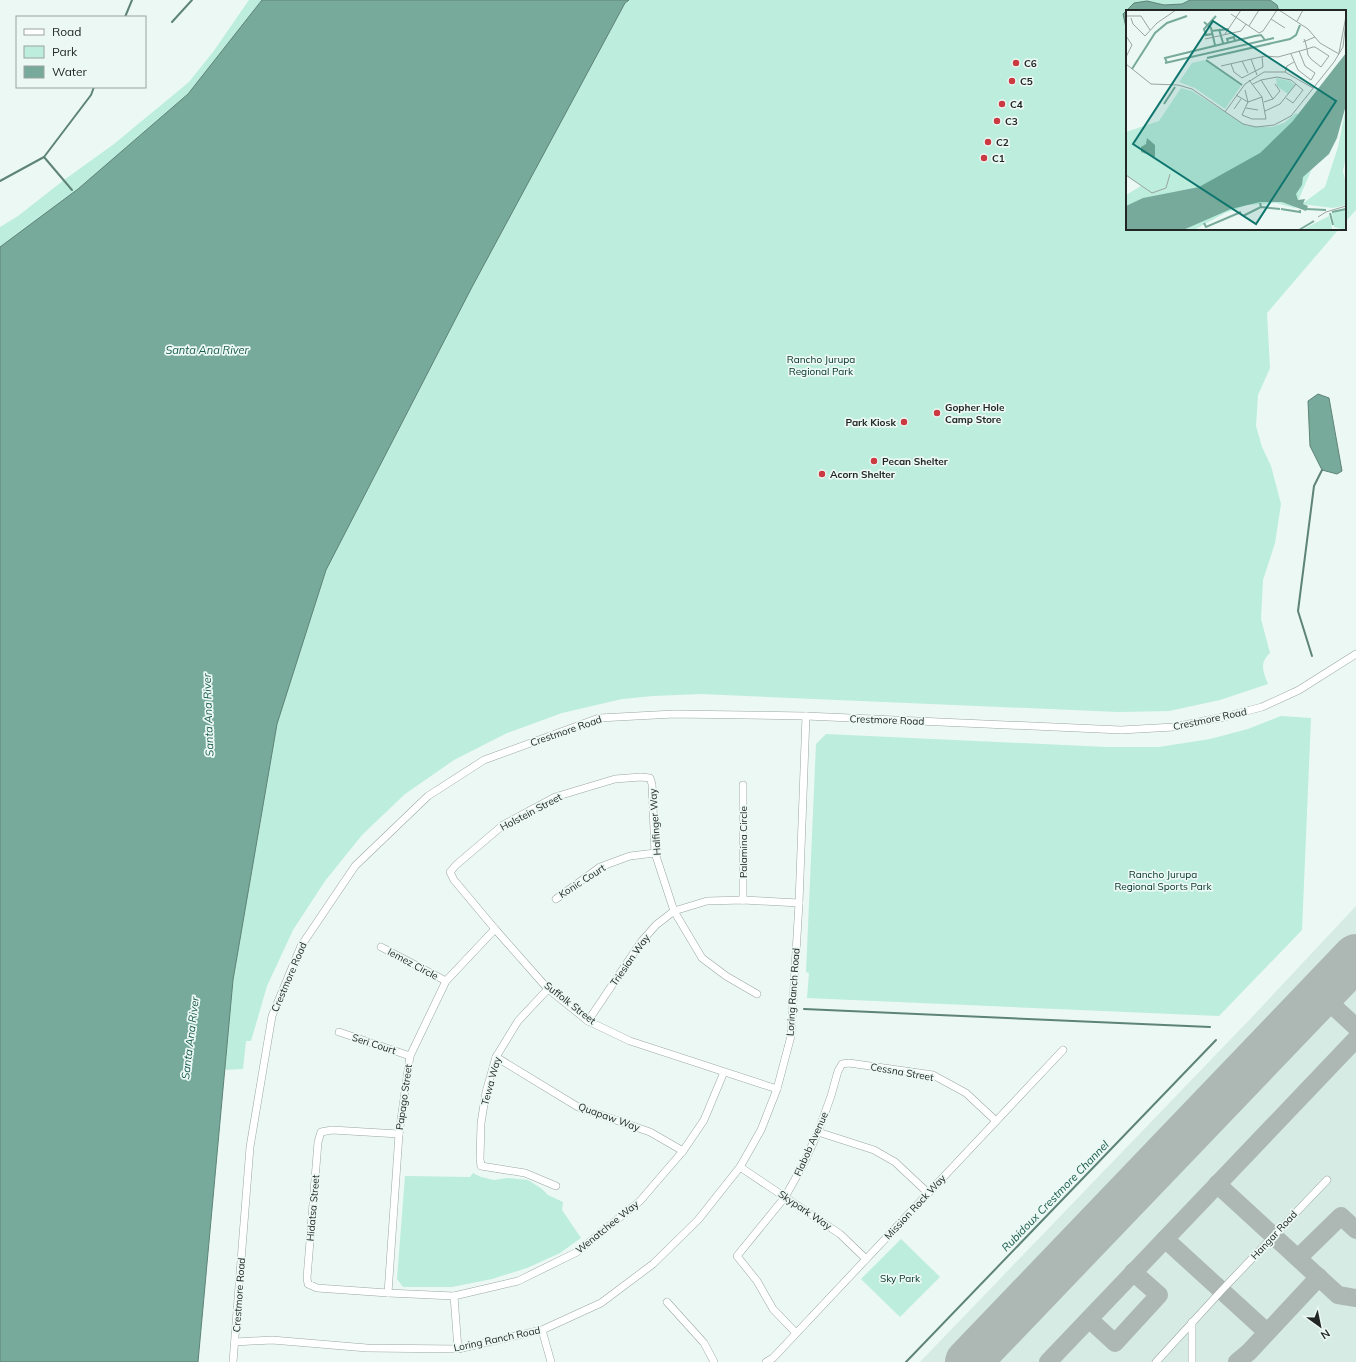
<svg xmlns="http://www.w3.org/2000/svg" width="1356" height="1362" font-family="Mulish,sans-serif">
	<rect width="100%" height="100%" fill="#ebf8f4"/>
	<polygon fill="#d6ebe4" points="1356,906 1356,1362 920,1362 1253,1016"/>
	<g fill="#bceddd">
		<path d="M249,0h1107v210l-11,12v-211h-218v218h212l-72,84 3,55 -12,27 -2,31 6,21 9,19 10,38 -6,39 -12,37 -2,39 9,34c-11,10 -7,19 -2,31l-48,16 -51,11 -51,1 -417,-18 -48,2 -31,3 -60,14 -55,20 -53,27 -49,34 -43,41 -37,46 -32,49 -26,56 -16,55h-5l-3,28 -243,12v-854l18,-11 46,-36 50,-36 75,-62 24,-30z"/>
		<polygon points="1281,716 1311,718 1302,930 1219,1016 807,998 809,973 806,972 816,744 826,734 1106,747 1159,747 1210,739 1248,729"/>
		<polygon points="473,1173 481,1177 494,1180 507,1178 528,1180 542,1189 548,1195 563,1202 562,1210 581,1238 560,1253 527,1268 492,1279 452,1287 403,1287 397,1279 405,1176 470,1177"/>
		<polygon points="901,1239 940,1277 900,1317 861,1279"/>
	</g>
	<g fill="#77aa9a" stroke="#5e8377">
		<polygon points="262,0 629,0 625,3 472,287 326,570 277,724 233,980 198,1362 0,1362 0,247 78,189 188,94"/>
		<polygon points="1190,0 1270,0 1277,5 1279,11 1127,11 1127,32 1123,14 1134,3 1147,1 1164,5 1182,4"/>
		<polygon points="1318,394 1329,398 1342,471 1337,474 1322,470 1310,446 1308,401"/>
	</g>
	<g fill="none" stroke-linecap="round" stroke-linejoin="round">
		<g stroke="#5e8377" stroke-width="2">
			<polyline points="125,17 132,0"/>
			<polyline points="172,22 192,0"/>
			<polyline points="0,181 44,157"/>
			<polyline points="72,190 44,157 91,95 94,87"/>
			<polyline points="1312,656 1298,611 1314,486 1322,470"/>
			<polyline points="804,1009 1210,1027"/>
			<polyline points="906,1362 1216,1040"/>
		</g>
		<g stroke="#adb8b4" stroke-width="18">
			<polyline points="1320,994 1356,1027"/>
			<polyline points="1217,1184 1338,1295 1356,1298"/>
			<polyline points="1165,1239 1267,1332"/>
			<polyline points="1298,1258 1341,1216 1356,1230"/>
			<polyline points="1089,1319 1115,1343 1159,1295 1133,1272"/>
			<polyline points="1048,1362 1356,1039"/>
			<polyline points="1237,1362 1249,1352 1319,1277"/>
		</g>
		<polyline stroke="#adb8b4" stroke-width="46" points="968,1362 1356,957"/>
		<g stroke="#9ba7a2" stroke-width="8">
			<g id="minor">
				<polyline points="743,785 743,900"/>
				<polyline points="556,899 600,867 630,856 655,853"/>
				<polyline points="381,947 446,981"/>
				<polyline points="548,989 518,1021 496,1057 486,1092 481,1123 480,1159 481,1166 525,1173 556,1186"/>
				<polyline points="757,994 726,976 702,958 674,911 655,853 652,784 650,778 641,777 615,779 555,797 503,825 456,865 450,872 454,880 495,929 548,989 588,1021 630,1041 777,1089"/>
				<polyline points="588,1021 641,942 656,925 674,911 707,901 743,900 799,903"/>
				<polyline points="339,1032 410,1056"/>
				<polyline points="496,1057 578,1107 650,1132 683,1151"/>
				<polyline points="818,1132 874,1150 895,1162 928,1193"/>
				<polyline points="399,1134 332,1130 321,1132 318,1142 307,1278 308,1284 317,1288 388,1293 454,1296 518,1281 577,1252 640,1201 683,1151 704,1120 724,1072"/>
				<polyline points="740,1167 840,1234 866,1259"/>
				<polyline points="388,1293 399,1134 410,1056 446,981 495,929"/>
				<polyline points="454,1296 458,1349"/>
				<polyline points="667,1302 704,1343 714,1362"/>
				<polyline points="542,1330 551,1362"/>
				<polyline points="796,1333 773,1309 757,1281 737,1256 785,1197 803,1165 818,1132 831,1096 838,1071 842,1064 849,1063 933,1075 966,1093 996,1121"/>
				<polyline points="235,1342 272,1340 367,1348 458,1349 542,1330 601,1303 653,1264 698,1220 740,1167 761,1130 777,1089 791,1036 799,903 806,716"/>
				<polyline points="233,1362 250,1147 272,1016 301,946 355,866 428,796 484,760 599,718 674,714 806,716 1121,730 1174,727 1224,717 1262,707 1299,690 1356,654"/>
				<polyline points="766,1362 773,1358 1063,1050"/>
				<polyline points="1156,1362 1222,1290 1327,1180"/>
				<polyline points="1192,1362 1192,1322"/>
			</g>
		</g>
		<use href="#minor" stroke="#fff" stroke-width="7"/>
	</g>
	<g fill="#ca3a40" stroke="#ebf8f4" stroke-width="1.5">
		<circle cx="1016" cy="63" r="4"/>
		<circle cx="1012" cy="81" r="4"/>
		<circle cx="1002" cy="104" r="4"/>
		<circle cx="997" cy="121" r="4"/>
		<circle cx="988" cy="142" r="4"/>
		<circle cx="984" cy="158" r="4"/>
		<circle cx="937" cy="413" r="4"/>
		<circle cx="904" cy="422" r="4"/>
		<circle cx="874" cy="461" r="4"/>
		<circle cx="822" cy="474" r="4"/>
	</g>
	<g text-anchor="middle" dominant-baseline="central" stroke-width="3.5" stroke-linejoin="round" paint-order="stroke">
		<g font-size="10" font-weight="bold" fill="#222725" stroke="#ebf8f4" text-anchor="start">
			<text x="1024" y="63">C6</text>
			<text x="1020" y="81">C5</text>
			<text x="1010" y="104">C4</text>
			<text x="1005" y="121">C3</text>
			<text x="996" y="142">C2</text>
			<text x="992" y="158">C1</text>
			<text x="945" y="407">Gopher Hole<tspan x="945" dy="12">Camp Store</tspan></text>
			<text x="896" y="422" text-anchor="end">Park Kiosk</text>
			<text x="882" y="461">Pecan Shelter</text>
			<text x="830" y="474">Acorn Shelter</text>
		</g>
		<g font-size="10" fill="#003126" stroke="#ebf8f4">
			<text x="821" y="359">Rancho Jurupa<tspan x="821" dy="12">Regional Park</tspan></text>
			<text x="1163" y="874">Rancho Jurupa<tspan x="1163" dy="12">Regional Sports Park</tspan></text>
			<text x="900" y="1278">Sky Park</text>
		</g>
		<g font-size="10" fill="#222725" stroke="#ebf8f4">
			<text transform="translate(1210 719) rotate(-12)">Crestmore Road</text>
			<text transform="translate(887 720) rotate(2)">Crestmore Road</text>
			<text transform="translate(566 731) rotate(-19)">Crestmore Road</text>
			<text transform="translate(531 812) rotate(-28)">Holstein Street</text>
			<text transform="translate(655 822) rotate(-94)">Halfinger Way</text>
			<text transform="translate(743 842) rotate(-90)">Palamina Circle</text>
			<text transform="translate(582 881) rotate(-33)">Konic Court</text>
			<text transform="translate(630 960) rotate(-55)">Triesian Way</text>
			<text transform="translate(413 964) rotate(28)">Iemez Circle</text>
			<text transform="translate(289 977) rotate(-67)">Crestmore Road</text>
			<text transform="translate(793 992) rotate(-86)">Loring Ranch Road</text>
			<text transform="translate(570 1003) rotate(38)">Suffolk Street</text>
			<text transform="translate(374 1044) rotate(18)">Seri Court</text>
			<text transform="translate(902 1072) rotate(10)">Cessna Street</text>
			<text transform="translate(491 1081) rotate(-75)">Tewa Way</text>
			<text transform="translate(404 1097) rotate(-82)">Papago Street</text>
			<text transform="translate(609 1117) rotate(20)">Quapaw Way</text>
			<text transform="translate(811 1144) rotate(-66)">Flabob Avenue</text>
			<text transform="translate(915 1207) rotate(-47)">Mission Rock Way</text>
			<text transform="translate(313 1208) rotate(-85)">Hidatsa Street</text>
			<text transform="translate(805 1210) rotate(34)">Skypark Way</text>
			<text transform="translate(607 1227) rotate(-39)">Wenatchee Way</text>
			<text transform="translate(1274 1235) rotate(-47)">Hangar Road</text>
			<text transform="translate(239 1295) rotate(-86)">Crestmore Road</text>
			<text transform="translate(497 1339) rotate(-12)">Loring Ranch Road</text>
		</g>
		<g font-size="11" font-style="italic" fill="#175a4a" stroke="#ebf8f4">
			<text x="207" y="350">Santa Ana River</text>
			<text transform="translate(208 715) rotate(-92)">Santa Ana River</text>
			<text transform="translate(190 1038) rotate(-83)">Santa Ana River</text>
			<text transform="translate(1055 1196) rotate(-46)">Rubidoux Crestmore Channel</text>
		</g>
	</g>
	<g transform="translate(1126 10)">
		<rect width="220" height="220" fill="#ebf8f4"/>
		<path d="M79,50l36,26 -16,23 -30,-21 -16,-6 13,-19zM150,68l14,3 5,4 -7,9 -11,-8zM55,78l11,3 55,35 25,1 12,-4 12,-10 32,18 -33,77 -19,-5 -29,2 -22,8 -31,17h-68v-35l15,-9 -15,-10v-44l33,-11zM220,97v49l-3,15 3,13v21l-13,3 -31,-4 23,-17 13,-40zM220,199v21l-12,-3 -2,-14zM203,206l3,12 -2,2h-28z" fill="#bceddd"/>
		<path d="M220,43v52l-9,33 -8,16 -26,23 -1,8 -6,9 2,6 7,-1 -2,5 5,2 -2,5 -24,-9h-22l-29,7 -48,21h-57v-24l17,-8 56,-11 61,-34 32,-31zM21,128l8,7v12l-14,-5v-5l5,-3z" fill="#77aa9a"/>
		<path fill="none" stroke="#77aa9a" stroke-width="2" d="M78,12l7,6 4,17M93,19l4,14M85,21l18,-2M86,24l-6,1 -2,-6 12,-13M102,32l-1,-3 7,-2 1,4M81,48l83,-19 6,-4 4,-10M80,50l36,25M39,53l109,-25M41,53l-2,-5 90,-22 6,-1 4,5M6,59l23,-36 12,-10 20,-7M38,94l11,-17M135,197l19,2M155,199l19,3v-2M180,199l20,1M206,202l14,-3M204,203l3,12M117,206l18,-9 -1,-4M78,213l2,4 35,-15M173,220l15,-9"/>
		<path fill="none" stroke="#9ba4a1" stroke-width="1" d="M153,0l29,19 12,14 19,11M105,4l28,19 4,-2 14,-21M0,6h15l9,14M5,8l2,6 12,12 12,-13 19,-13M145,9l14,9M171,11l6,-11M123,16l10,-16M99,24l16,-24M0,26l6,9 -6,12M79,29l36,-8 5,-7M177,32l12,-5M213,43l7,-37M165,44l7,16 13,10 4,-7 -10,-7 -6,-15M125,49l6,16M116,51l6,12M0,54l25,20 27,1 14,4 51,35 13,3 18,-2 17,-9 43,-54 9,-15 3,-27M105,54l3,8 8,6 21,-11 -1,-10M95,56l44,-10 13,1 29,-8 6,-2h2l14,9 -8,11 -10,-8 -3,-4 -1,-6 -2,-8 -1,-2M159,62l2,-6 7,-4M135,70l12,19M127,74l8,-4 16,-3 14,3 12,10 -10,13 -7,-5M119,80l3,12 -6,13 10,4h14l-4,-22 -13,-17M110,85l12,7 14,-5M138,92l9,-3 7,-8 -5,-7M120,98l12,2M108,99l7,-10M139,101l15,-7 16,-20M99,102l20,-28 19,-12h21l28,16M0,165l26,18 14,-5 4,-14M192,207l8,-5 20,-6"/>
		<path fill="#0f766e" fill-opacity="0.15" stroke="#0f766e" stroke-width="2" d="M87,11l123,80 -80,123 -123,-80z"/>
		<rect width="220" height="220" fill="none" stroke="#222725" stroke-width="2"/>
	</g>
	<rect x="16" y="16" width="130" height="72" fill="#ebf8f4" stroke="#9ba4a1"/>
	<rect x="24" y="29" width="20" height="6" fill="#ffffff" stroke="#9ba4a1"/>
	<text x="52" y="36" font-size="12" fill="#222725">Road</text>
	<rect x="24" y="46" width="20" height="12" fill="#bceddd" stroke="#9ba4a1"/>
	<text x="52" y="56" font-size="12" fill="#222725">Park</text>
	<rect x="24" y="66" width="20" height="12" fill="#77aa9a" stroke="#9ba4a1"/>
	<text x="52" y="76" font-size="12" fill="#222725">Water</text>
	<g transform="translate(1320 1326) rotate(147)" stroke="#ebf8f4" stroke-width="3" paint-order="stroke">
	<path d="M0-3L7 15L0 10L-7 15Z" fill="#222725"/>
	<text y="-6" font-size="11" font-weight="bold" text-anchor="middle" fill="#222725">N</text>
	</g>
</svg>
